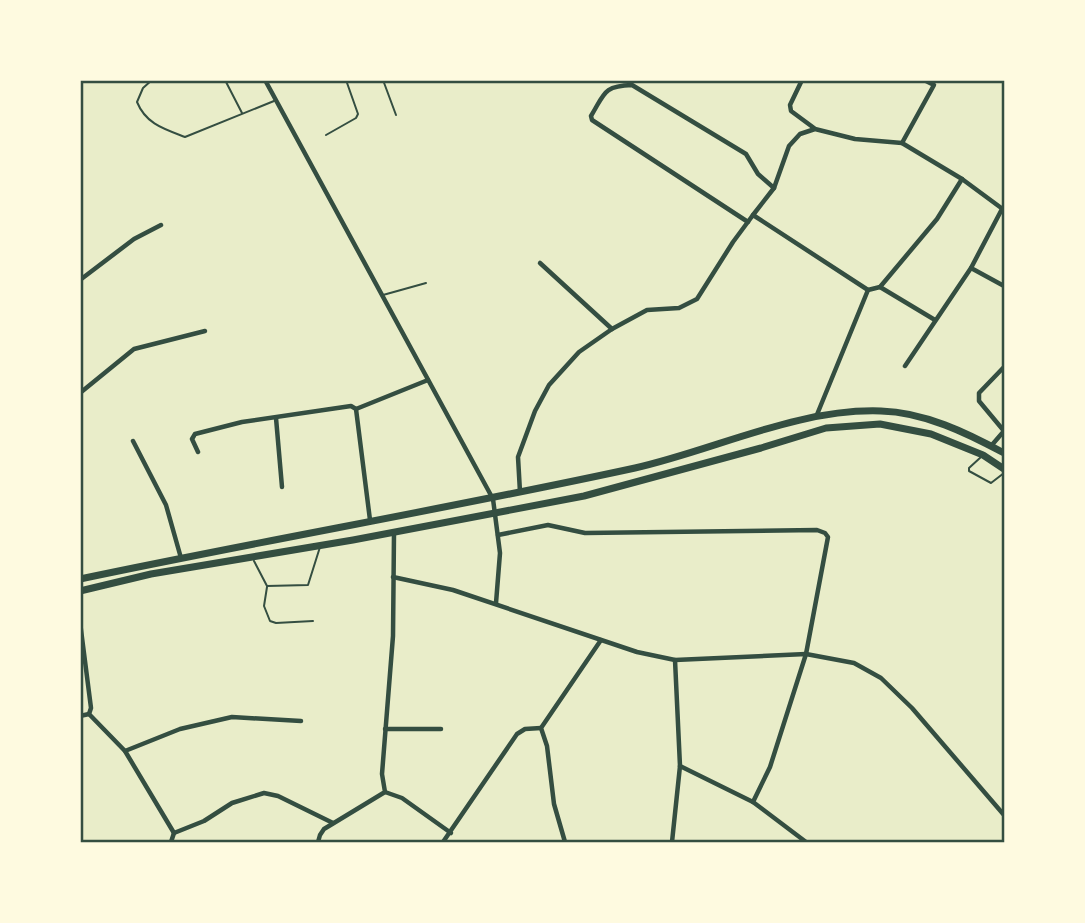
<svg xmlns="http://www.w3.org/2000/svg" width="1085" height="923" font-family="'Fira Sans Condensed',sans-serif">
	<rect width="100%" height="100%" fill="#e9edc9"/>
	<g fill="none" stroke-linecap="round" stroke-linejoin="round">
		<g stroke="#344e41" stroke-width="2">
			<path d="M152,80l-9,8 -6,14c9,22 27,27 48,35l89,-36"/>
			<polyline points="225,80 242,113"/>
			<polyline points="383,80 396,115"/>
			<polyline points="326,135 356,118 358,114 346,80"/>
			<polyline points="383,295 426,283"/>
			<polyline points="981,457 969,468 969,471 991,483 1004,473"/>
			<polyline points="254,561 267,586 308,585 320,547"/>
			<polyline points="267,587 264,606 270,621 276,623 313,621"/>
		</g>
		<g stroke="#344e41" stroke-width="4.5">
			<polyline points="265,80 493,499 500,553 496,603"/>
			<polyline points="802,80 790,105 791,111 814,128"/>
			<polyline points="902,143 934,85 924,80"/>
			<polyline points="753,215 774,188 789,146 800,134 815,129 855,139 902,143 962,179 1004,210"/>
			<path d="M748,222l-156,-102 -1,-4c14,-23 12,-30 41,-31l114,69 12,20 16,14"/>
			<polyline points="540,263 612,329"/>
			<polyline points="971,268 1004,286"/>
			<polyline points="80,280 134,239 161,225"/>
			<polyline points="880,287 935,320"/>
			<polyline points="868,290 880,287 937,219 962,179"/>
			<polyline points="905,366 971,268 1002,209"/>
			<polyline points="80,393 134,349 205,331"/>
			<polyline points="356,409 428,380"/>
			<polyline points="276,418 282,487"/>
			<polyline points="133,441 166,505 181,558"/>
			<polyline points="991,446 1004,431 979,401 979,393 1004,367"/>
			<polyline points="198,452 192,439 195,434 242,422 351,406 356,409 370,520"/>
			<polyline points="520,492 518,457 535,411 549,385 579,352 612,329 647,310 679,308 697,299 733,242 753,215 868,290 816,417"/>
			<polyline points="498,535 548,525 585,533 817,530 825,533 828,537 806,654 770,767 753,802"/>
			<polyline points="393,577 453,590 637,652 675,660 806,654 854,663 881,678 912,708 1004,815"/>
			<polyline points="80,622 91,708 89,714 125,751 174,833 204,821 232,803 264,793 278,796 333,823"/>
			<polyline points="80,716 89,714"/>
			<polyline points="385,729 441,729"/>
			<polyline points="125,751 180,729 232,717 301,721"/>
			<polyline points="680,766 753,802 806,842"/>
			<polyline points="385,792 402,798 451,833"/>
			<polyline points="171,842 174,833"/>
			<polyline points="318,842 320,835 324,829 385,792 382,774 393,636 394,533"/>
			<polyline points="443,842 517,734 525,729 541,728"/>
			<polyline points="565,842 554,804 547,746 541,728 601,640"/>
			<polyline points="672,842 680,766 675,660"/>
		</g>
		<g stroke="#344e41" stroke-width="7">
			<path d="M80,579c185,-39 371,-71 555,-111 80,-18 163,-60 246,-57 43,1 86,22 123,42"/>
			<polyline points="80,591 151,574 353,540 584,496 761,448 826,428 880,424 931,434 983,455 1004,469"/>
		</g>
	</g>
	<rect width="1085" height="923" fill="none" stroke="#fefae0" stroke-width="164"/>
	<rect x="82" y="82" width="921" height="759" fill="none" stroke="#344e41" stroke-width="2.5"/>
</svg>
